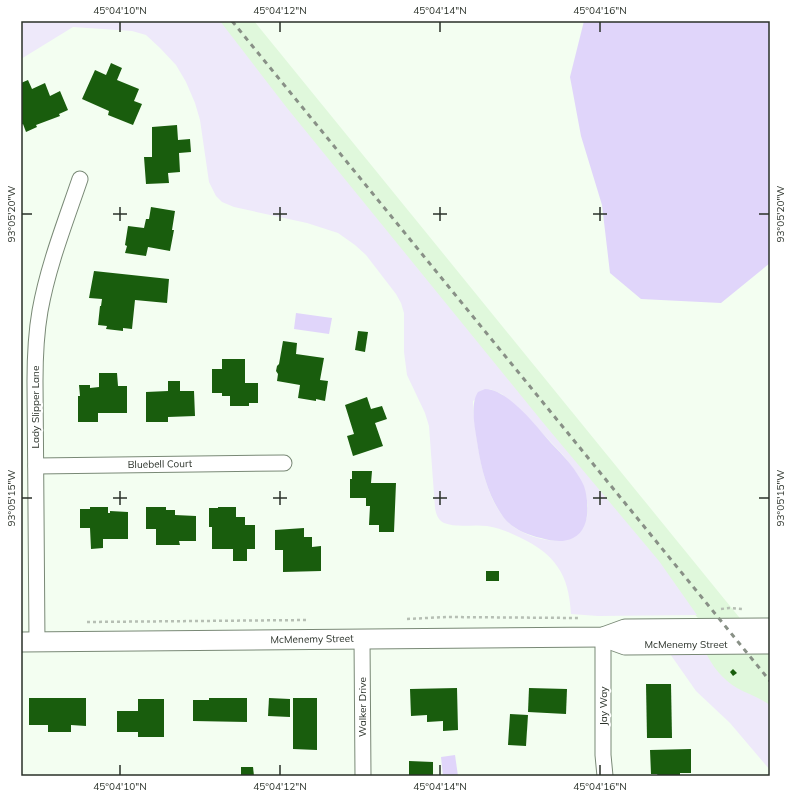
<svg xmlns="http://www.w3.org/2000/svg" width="791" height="797" font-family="Mulish,sans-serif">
	<rect width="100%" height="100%" fill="#f3fef1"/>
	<g fill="#e0f8dc">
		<polygon points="211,21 254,21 743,622 701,622"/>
		<polygon points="765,650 770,657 770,708 733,708 691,651"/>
	</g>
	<g fill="#eee9fa" fill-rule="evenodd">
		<path d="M21,21h199l67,87 258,317 114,136 38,54 -99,1 -27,-2c-2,-40 -16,-60 -52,-77 -10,-5 -20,-9 -32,-11 -14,-2 -30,2 -43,-3 -6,-3 -8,-9 -9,-15l-6,-82 -4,-13 -18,-38 -3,-23v-39l-3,-10 -5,-9 -30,-39 -11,-10 -17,-12 -31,-10 -73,-16 -12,-5 -6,-6 -7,-14 -9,-62 -5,-17 -9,-21 -10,-17 -16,-17 -14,-13 -14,-4 -59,-4 -52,32zM490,389l12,5 27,25 34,36 15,20 8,20 2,11 -1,12 -26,23c-20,0 -43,-7 -56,-22 -23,-27 -28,-76 -32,-110v-8z"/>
		<path d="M668,651h37c7,15 17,28 32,37 11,6 23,10 33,17v65l-40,-47 -34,-32z"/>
	</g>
	<g fill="#e0d5fa">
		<polygon points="584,21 770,21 770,263 721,303 641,299 610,273 602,205 581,136 570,77"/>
		<polygon points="296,313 332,318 329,334 294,329"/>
		<path d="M485,389c23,0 51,37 66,54 12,12 26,27 33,43 5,15 7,44 -11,52 -10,5 -21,3 -32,0 -14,-3 -28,-9 -37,-20 -15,-20 -22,-46 -26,-70 -2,-15 -9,-43 0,-56z"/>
		<polygon points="455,755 458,776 443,776 441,757"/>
	</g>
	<g fill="#195d0d">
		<polygon points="111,63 122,68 117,80 139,89 134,101 142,104 133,125 108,115 109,111 82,99 95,70 106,75"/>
		<polygon points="28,80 32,89 45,83 50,96 60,91 68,110 59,114 60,116 36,125 37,127 26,132 23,124 21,125 21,83"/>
		<polygon points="177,125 178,140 190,139 191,152 179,153 180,172 168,173 169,183 146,184 144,157 152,157 152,127"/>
		<polygon points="151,207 175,211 172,230 174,230 170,251 148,247 146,256 125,253 127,246 125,245 128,226 144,228 146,219 149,219"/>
		<polygon points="94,271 169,279 167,303 135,300 132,329 123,328 123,331 106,329 107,326 98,325 100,306 101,306 102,299 89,298"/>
		<polygon points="358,331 368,332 365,352 355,350"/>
		<polygon points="283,341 297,343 296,354 324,358 320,380 328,381 325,401 316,399 316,401 298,398 300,385 277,381 278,374 276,371 277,366 279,364"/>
		<polygon points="222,359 245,359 245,383 258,383 258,403 249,403 249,406 230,406 230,396 222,396 222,393 212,393 212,369 222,369"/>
		<polygon points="99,373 117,373 118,386 127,386 127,413 98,413 98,422 78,422 78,396 80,396 79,385 90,385 90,388 99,387"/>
		<polygon points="168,381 180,381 180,391 194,391 195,416 168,417 168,422 146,422 146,392 168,391"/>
		<polygon points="367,397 371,409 382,406 387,419 375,423 383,446 353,456 347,436 354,434 345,405"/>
		<polygon points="352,471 372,471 371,483 396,483 394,532 379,532 379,525 369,525 370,506 366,506 366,498 350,498 350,479 352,479"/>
		<polygon points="90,507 108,507 108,513 110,513 110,511 128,512 128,539 103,539 103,548 91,549 90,528 80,528 80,509 90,509"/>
		<polygon points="146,507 166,507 166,510 175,510 175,515 196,516 196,541 179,541 180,545 156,545 156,529 146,529"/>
		<polygon points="218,507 236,507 236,517 245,517 245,525 255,525 255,549 247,549 247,561 233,561 233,549 212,549 212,527 209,527 209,508 218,508"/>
		<polygon points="304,528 304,537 312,537 312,547 321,546 321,571 283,572 283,550 275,550 275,530"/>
		<rect x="486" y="571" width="13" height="10"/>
		<polygon points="733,669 737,673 733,676 730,672"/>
		<polygon points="646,684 671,684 672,738 647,738"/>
		<polygon points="457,688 458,730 443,731 443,721 427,722 427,715 411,716 410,689"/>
		<polygon points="529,688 567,689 566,714 528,712"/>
		<polygon points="29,698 86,698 86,726 71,725 71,732 48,732 48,725 29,725"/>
		<polygon points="209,698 247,698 247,722 193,721 193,700 209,700"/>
		<polygon points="269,698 290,699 290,717 268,716"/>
		<polygon points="293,698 317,698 317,750 293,749"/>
		<polygon points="138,699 164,699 164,737 138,737 138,732 117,732 117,711 138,711"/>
		<polygon points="510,714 528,715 526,746 508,745"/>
		<polygon points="691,749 691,773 680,773 680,776 658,776 657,774 651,774 650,750"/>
		<polygon points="409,761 433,762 433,776 409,776"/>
		<polygon points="241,767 253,767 254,776 241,776"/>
	</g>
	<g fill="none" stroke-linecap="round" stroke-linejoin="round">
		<g stroke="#798976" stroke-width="17">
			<g id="minor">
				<polyline points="36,466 284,463"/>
				<polyline points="603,637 603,755 605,776"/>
				<polyline points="362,639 363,776"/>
				<path d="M37,642l-2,-261c0,-23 1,-47 5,-70 8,-45 25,-88 40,-132"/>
			</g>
		</g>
		<g stroke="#798976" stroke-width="21">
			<g id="tertiary">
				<polyline points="603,637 625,645 770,644"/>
				<polyline points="21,642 603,637 625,629 770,628"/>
			</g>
		</g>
		<g stroke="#b6bfb4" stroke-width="2.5" stroke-dasharray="3 3" stroke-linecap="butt">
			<polyline points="721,609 729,608 742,609"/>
			<polyline points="407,619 446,617 578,618"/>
			<polyline points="87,622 308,620"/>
		</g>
		<use href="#minor" stroke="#fff" stroke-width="15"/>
		<use href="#tertiary" stroke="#fff" stroke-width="19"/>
		<polyline stroke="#889086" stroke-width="3" stroke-dasharray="5 5" stroke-linecap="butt" points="232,21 770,681"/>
	</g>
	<path fill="none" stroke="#2a3129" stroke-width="1.5" d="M120,22v10M280,22v10M440,22v10M600,22v10M120,207v14M280,207v14M440,207v14M600,207v14M22,214h10M113,214h14M273,214h14M433,214h14M593,214h14M759,214h10M120,491v14M280,491v14M440,491v14M600,491v14M22,498h10M113,498h14M273,498h14M433,498h14M593,498h14M759,498h10M120,765v10M280,765v10M440,765v10M600,765v10"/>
	<g text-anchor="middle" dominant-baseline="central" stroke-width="4" stroke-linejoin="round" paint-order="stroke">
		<g font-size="10" fill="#2a3129" stroke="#fff">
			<text transform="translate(35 407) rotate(-90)">Lady Slipper Lane</text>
			<text transform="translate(160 464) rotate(-1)">Bluebell Court</text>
			<text transform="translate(312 639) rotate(-1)">McMenemy Street</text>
			<text x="686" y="644">McMenemy Street</text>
			<text transform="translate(603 706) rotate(-90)">Jay Way</text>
			<text transform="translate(362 707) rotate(-90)">Walker Drive</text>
		</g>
	</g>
	<rect width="791" height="797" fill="none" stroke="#ffffff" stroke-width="44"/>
	<rect x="22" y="22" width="747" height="753" fill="none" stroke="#2a3129" stroke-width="1.5"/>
	<g font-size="10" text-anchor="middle" fill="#2a3129">
		<text x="120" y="14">45°04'10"N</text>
		<text x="280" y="14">45°04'12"N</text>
		<text x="440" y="14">45°04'14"N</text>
		<text x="600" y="14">45°04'16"N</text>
		<text transform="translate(780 214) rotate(-90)" y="4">93°05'20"W</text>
		<text transform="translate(11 214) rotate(-90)" y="4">93°05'20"W</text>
		<text transform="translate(780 498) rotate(-90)" y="4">93°05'15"W</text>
		<text transform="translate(11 498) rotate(-90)" y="4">93°05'15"W</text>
		<text x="120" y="790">45°04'10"N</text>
		<text x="280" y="790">45°04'12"N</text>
		<text x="440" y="790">45°04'14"N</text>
		<text x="600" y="790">45°04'16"N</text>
	</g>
</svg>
